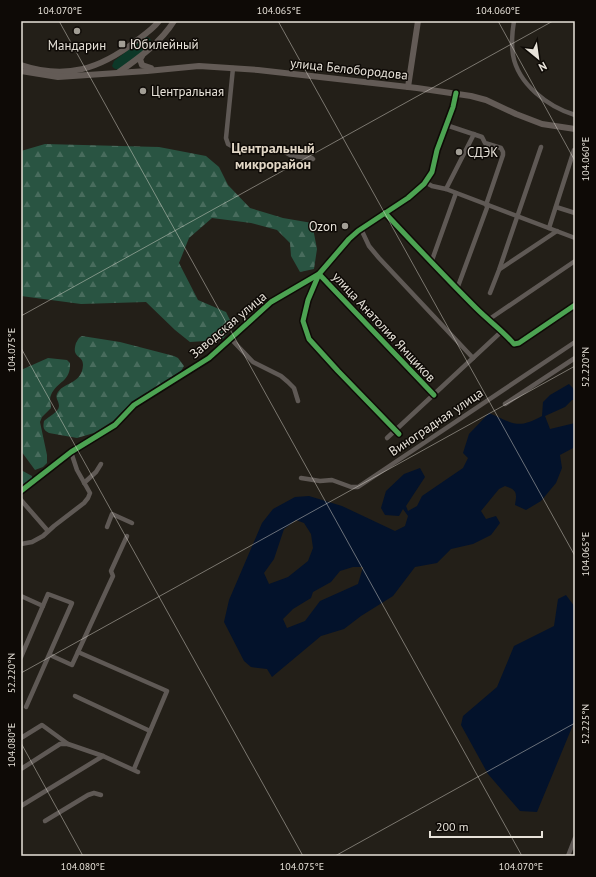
<svg xmlns="http://www.w3.org/2000/svg" width="596" height="877" font-family="'PT Sans',sans-serif">
	<defs>
		<pattern id="forest-firs" width="22" height="20" patternUnits="userSpaceOnUse"><rect width="22" height="20" fill="#295442"/><path d="M5 1l3.5 6h-7zM16 11l3.5 6h-7z" fill="#486c5d"/></pattern>
	</defs>
	<rect width="100%" height="100%" fill="#231f18"/>
	<path fill="#0d3828" d="M145,37c5,0 6,2 7,7l-31,25c-4,1 -6,1 -9,-3l2,-5z"/>
	<g fill="url(#forest-firs)">
		<polygon points="45,144 159,147 206,156 219,167 228,185 250,208 283,218 312,223 317,249 314,269 300,272 291,256 290,243 277,230 251,223 212,218 189,238 179,263 198,300 226,312 233,326 222,340 190,342 175,330 146,302 81,304 21,296 21,151"/>
		<path d="M82,336l38,6 54,14 4,2 6,8 -3,5 -54,36 -14,14 -19,12 -17,5 -28,-5c-6,-3 -6,-6 -5,-12 4,-4 15,-9 15,-15 0,-5 -4,-8 -2,-12 5,-12 25,-9 26,-29 0,-11 -12,-6 -7,-22 2,-3 2,-5 6,-7z"/>
		<path d="M48,358l19,2 3,3c1,19 -13,18 -19,32 -2,4 0,8 0,13l-9,9 -2,5 7,33v8l-4,4 -8,3 -14,-19v-81z"/>
		<polygon points="21,470 32,476 32,480 21,487"/>
	</g>
	<g fill="#03122b" fill-rule="evenodd">
		<path d="M569,384l6,6v10h-3l-7,7 -20,9 5,13 25,-6v24l-15,8 2,13 -6,15 -15,18 -15,9 -11,-5c2,-12 2,-15 -10,-19l-6,3 -18,22 5,8 10,-3 4,7 -9,12 -18,9 -22,5 -14,14 -22,4 -22,29 -32,20 -17,13 -23,7 -49,41 -5,-8 -16,-2 -7,-6 -20,-39 5,-22 33,-77 11,-14 22,-12 14,-1 33,10 53,25 10,-5 3,-10 -5,-7 -4,7 -14,-1 -4,-7 5,-17 18,-17 16,-6 5,9 -19,29 2,5 9,-5 5,-10 41,-28 5,-10 -5,-5 6,-19 20,-21c24,10 28,17 53,3l1,-14 7,-7zM296,520l8,3 7,11 2,14 -5,13 -20,16 -19,7 -5,-11 10,-14 10,-30zM353,567h10l-5,17 -38,17 -15,20 -18,7 -4,-9 10,-10 18,-11 2,-6 18,-10 9,-11z"/>
		<polygon points="566,595 575,607 575,720 537,812 520,811 488,774 461,725 463,716 497,687 514,646 554,626 558,599"/>
	</g>
	<g fill="none" stroke-linecap="round" stroke-linejoin="round">
		<g stroke="#5f5955" stroke-width="4.5">
			<path d="M514,21c-2,12 -3,22 -1,34 5,29 35,52 62,60"/>
			<polyline points="233,68 226,138 228,144 237,149 283,151 292,156 312,158 313,159"/>
			<polyline points="446,125 482,137 485,143 501,148 503,152 503,155 486,205"/>
			<polyline points="425,182 432,186 446,189 575,238"/>
			<polyline points="446,189 474,134"/>
			<polyline points="556,207 575,213"/>
			<path d="M385,213c30,32 60,64 91,95 13,13 27,23 38,36l5,-1 56,-38"/>
			<polyline points="549,228 574,150"/>
			<polyline points="361,229 369,246 379,258 473,358"/>
			<polyline points="431,263 456,193"/>
			<polyline points="500,269 557,231"/>
			<polyline points="457,289 488,205"/>
			<polyline points="490,293 499,270 541,147"/>
			<polyline points="488,320 575,261"/>
			<polyline points="231,339 253,362 281,376 288,382 294,388 298,401"/>
			<polyline points="505,404 575,358"/>
			<polyline points="399,434 338,371 309,339 303,321 308,300 319,274 434,395"/>
			<polyline points="387,438 502,331"/>
			<polyline points="301,478 320,481 332,480 351,487 358,487 575,342"/>
			<polyline points="84,483 96,472 101,464"/>
			<polyline points="21,500 48,531"/>
			<polyline points="107,527 112,514 132,523"/>
			<polyline points="21,544 32,542 43,536 54,526 84,503 88,498 90,493 77,470 71,452"/>
			<polyline points="21,596 43,606"/>
			<polyline points="78,652 167,691 134,769"/>
			<polyline points="50,655 72,665 113,576 111,571 127,536"/>
			<polyline points="21,657 48,594 72,603 26,707"/>
			<polyline points="75,696 150,731"/>
			<polyline points="21,738 42,725 68,744"/>
			<polyline points="21,769 60,744 68,744 103,756 138,772"/>
			<polyline points="21,806 103,756"/>
			<polyline points="45,821 88,795 94,793 101,795"/>
			<polyline points="568,856 575,838"/>
		</g>
		<g stroke="#635b56" stroke-width="6">
			<polyline points="142,56 140,59 142,65 151,68"/>
			<path d="M21,65c45,15 79,4 115,-24 8,-6 17,-12 23,-20"/>
			<polyline points="21,71 58,77 147,71 199,66 258,70 417,88 471,96 486,100 516,114 542,124 575,129"/>
			<path d="M119,72c20,-14 42,-30 55,-51"/>
			<polyline points="408,87 418,21"/>
			<polyline points="21,491 71,452 115,425 134,405 209,358 271,302 319,274 349,239 358,231 408,198 424,184 432,172 437,150 453,107 456,93"/>
		</g>
		<g stroke="#0e0a06" stroke-width="8">
			<g id="cycleway">
				<path d="M385,213c30,32 60,64 91,95 13,13 27,23 38,36l5,-1 56,-38"/>
				<polyline points="399,434 338,371 309,339 303,321 308,300 319,274 434,395"/>
				<polyline points="21,491 71,452 115,425 134,405 209,358 271,302 319,274 349,239 358,231 408,198 424,184 432,172 437,150 453,107 456,93"/>
			</g>
		</g>
		<use href="#cycleway" stroke="#4ca352" stroke-width="5"/>
	</g>
	<path fill="none" stroke="#e7e2d9" stroke-width="1" stroke-opacity="0.45" d="M59,21l463,835M278,21l297,535M498,21l77,140M21,316l532,-295M21,348l282,508M21,673l554,-307M21,743l62,113M335,856l240,-133"/>
	<g fill="#a29e95" stroke="#0e0a06" stroke-width="1.5">
		<circle cx="77" cy="31" r="4"/>
		<rect x="118" y="40" width="8" height="8" rx="2"/>
		<circle cx="143" cy="91" r="4"/>
		<circle cx="459" cy="152" r="4"/>
		<circle cx="345" cy="226" r="4"/>
	</g>
	<g text-anchor="middle" dominant-baseline="central" stroke-width="3" stroke-linejoin="round" paint-order="stroke">
		<g font-size="13" fill="#e7e2d9" stroke="#0e0a06" text-anchor="start">
			<text x="130" y="44">Юбилейный</text>
			<text x="77" y="45" text-anchor="middle">Мандарин</text>
			<text x="151" y="91">Центральная</text>
			<text x="467" y="152">СДЭК</text>
			<text x="337" y="226" text-anchor="end">Ozon</text>
		</g>
		<g font-size="13" fill="#e7e2d9" stroke="#0e0a06">
			<text transform="translate(349 69) rotate(6)">улица Белобородова</text>
			<text transform="translate(228 325) rotate(-40)">Заводская улица</text>
			<text transform="translate(384 327) rotate(47)">улица Анатолия Ямщиков</text>
			<text transform="translate(436 422) rotate(-34)">Виноградная улица</text>
		</g>
		<g font-size="14" font-weight="bold" fill="#e2d7c6" stroke="#0e0a06">
			<text x="273" y="148">Центральный<tspan x="273" dy="16">микрорайон</tspan></text>
		</g>
	</g>
	<rect width="596" height="877" fill="none" stroke="#0e0a06" stroke-width="44"/>
	<g transform="translate(538 58) rotate(151)" stroke="#0e0a06" stroke-width="3" paint-order="stroke">
	<path d="M0-3L7 15L0 10L-7 15Z" fill="#e7e2d9"/>
	<text y="-6" font-size="11" font-weight="bold" text-anchor="middle" fill="#e7e2d9">N</text>
	</g>
	<path d="M430 831v6h112v-6" fill="none" stroke="#e7e2d9" stroke-width="2"/>
	<text x="436" y="831" font-size="12" fill="#e7e2d9" stroke="#0e0a06" stroke-width="3" paint-order="stroke">200 m</text>
	<rect x="22" y="22" width="552" height="833" fill="none" stroke="#e7e2d9" stroke-width="1.5"/>
	<g font-size="10" text-anchor="middle" fill="#e7e2d9">
		<text x="60" y="14">104.070°E</text>
		<text x="279" y="14">104.065°E</text>
		<text x="498" y="14">104.060°E</text>
		<text transform="translate(585 159) rotate(-90)" y="4">104.060°E</text>
		<text transform="translate(11 350) rotate(-90)" y="4">104.075°E</text>
		<text transform="translate(585 367) rotate(-90)" y="4">52.220°N</text>
		<text transform="translate(585 554) rotate(-90)" y="4">104.065°E</text>
		<text transform="translate(11 673) rotate(-90)" y="4">52.220°N</text>
		<text transform="translate(585 724) rotate(-90)" y="4">52.225°N</text>
		<text transform="translate(11 745) rotate(-90)" y="4">104.080°E</text>
		<text x="83" y="870">104.080°E</text>
		<text x="302" y="870">104.075°E</text>
		<text x="521" y="870">104.070°E</text>
	</g>
</svg>
